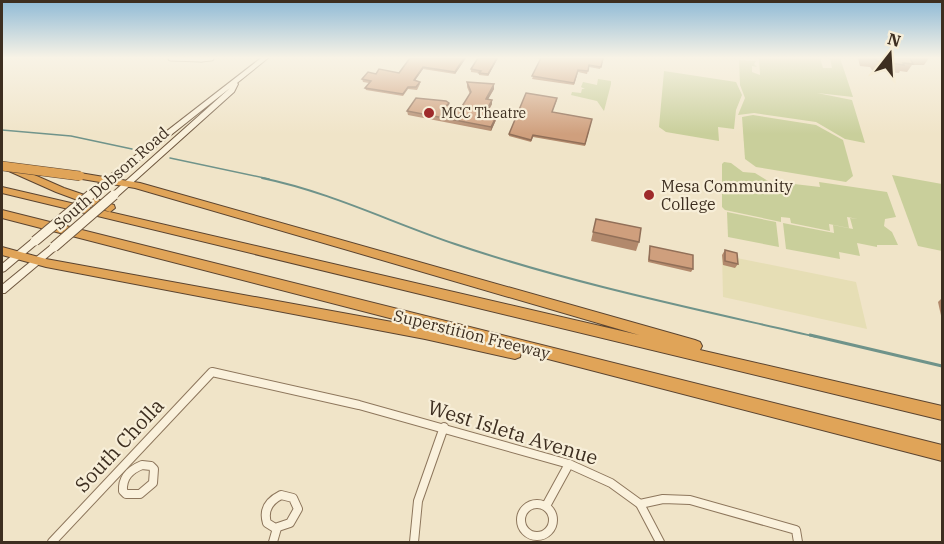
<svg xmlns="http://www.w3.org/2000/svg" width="944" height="544" font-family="'IBM Plex Serif',serif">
	<rect width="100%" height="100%" fill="#f0e4c8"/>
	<polygon fill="#e6deb5" points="722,255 856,282 867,329 723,297"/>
	<g fill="#c9cf9b">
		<polygon points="759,58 820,58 823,68 832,68 830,58 840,58 853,97 817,93 852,100 865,143 845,139 816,122 754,113 738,115 745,98 740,85 739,60 756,61 754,64 757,67 752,66 752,72 760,75"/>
		<polygon points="664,71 736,82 742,95 736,110 734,129 718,127 719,141 666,132 659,127"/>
		<polygon points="598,79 611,81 611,84 604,111 597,101 571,95 572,92 581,93 582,89 585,89 581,87 583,82 597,85"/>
		<polygon points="753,115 816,125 843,140 853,176 846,182 756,167 745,159 742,117"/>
		<polygon points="724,162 731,163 743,172 755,173 768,181 820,187 819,182 887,192 896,217 885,219 884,226 892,232 898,245 877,245 877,247 857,243 860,256 839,252 840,259 786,249 783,223 834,233 833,225 853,229 850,218 858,219 847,217 849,228 829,224 830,231 791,223 790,218 781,217 781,222 725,210 722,207 722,164"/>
		<polygon points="892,175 942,184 942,251 918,246"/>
		<polygon points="727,212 776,222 779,247 728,237"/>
	</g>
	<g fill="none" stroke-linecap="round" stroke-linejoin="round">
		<g stroke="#6f938a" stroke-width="1.5">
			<polyline points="2,130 71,136 132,149"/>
			<polyline points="170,158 269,179"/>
		</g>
		<path stroke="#6f938a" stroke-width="2" d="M262,178c68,14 128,44 193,66 118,40 241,65 362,93"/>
		<polyline stroke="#6f938a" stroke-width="3" points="810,335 942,366"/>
		<g stroke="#8d765c" stroke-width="7">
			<g id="minor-far1">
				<polyline points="171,58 201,59"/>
				<polyline points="203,58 201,59 211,58"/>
			</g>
		</g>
		<g stroke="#8d765c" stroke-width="10">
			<g id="minor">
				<path d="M142,465l9,1 3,3 -1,14 -13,11h-14l-3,-3c-1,-14 7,-21 19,-26z"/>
				<path d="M281,495l12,3 5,11 -8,14 -15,5 -8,-5c-4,-13 2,-22 14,-28z"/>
				<circle cx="537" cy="520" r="16"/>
				<polyline points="640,504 660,542"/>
				<polyline points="546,506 569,464"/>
				<polyline points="52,542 212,372 359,405 569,464 611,483 640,504 663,499 690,500 796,530 798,542"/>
				<polyline points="273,542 277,528"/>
				<polyline points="414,542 418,501 444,427"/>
			</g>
		</g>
		<g stroke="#6f573f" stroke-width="2">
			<g id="secondary">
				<polygon points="261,58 268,58 237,83 238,84 234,92 117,197 111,197 110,195 230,88 98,193 92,193 91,191 92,189"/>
				<polygon points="35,238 39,241 38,243 5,271 2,272 2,264 32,239"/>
				<polygon points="54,244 57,245 58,247 57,249 5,293 2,293 2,285 51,245"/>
			</g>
		</g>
		<g stroke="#5b4430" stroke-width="2">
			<g id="motorway">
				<polygon points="2,163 7,163 64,188 114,205 115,208 110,212 56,192 2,168"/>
				<polygon points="80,173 140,183 695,340 700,342 702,346 700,350 942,406 942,420 2,193 2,187 639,335 135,188 76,178 75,176"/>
				<polygon points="2,210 942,445 942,461 521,352 520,357 515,359 425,339 46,267 2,255 2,247 46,259 436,330 2,218"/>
			</g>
		</g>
		<use href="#minor-far1" stroke="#faf1dc" stroke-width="5"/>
		<use href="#minor" stroke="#faf1dc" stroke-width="8"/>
		<use href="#secondary" fill="#faf1dc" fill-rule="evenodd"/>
		<use href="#motorway" fill="#e0a458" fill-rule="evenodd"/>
		<g stroke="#6f573f" stroke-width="11" stroke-linecap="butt">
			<g id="secondary-bridge">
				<polyline points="35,241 95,191"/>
				<polyline points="54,247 114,195"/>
			</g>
		</g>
		<g stroke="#5b4430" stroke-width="10" stroke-linecap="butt">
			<polyline id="motorway-bridge" points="2,166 80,176"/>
		</g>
		<use href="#secondary-bridge" stroke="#faf1dc" stroke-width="9"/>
		<use href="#motorway-bridge" stroke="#e0a458" stroke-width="9"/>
	</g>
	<g fill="#b2896c">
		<polygon points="410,58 466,58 455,74 423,69 415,80 420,84 417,90 408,89 403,96 366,90 365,88 369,83 363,82 362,79 376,74 399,73"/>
		<polygon points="478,58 498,58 488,76 479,75 479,73 471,72 471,69"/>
		<polygon points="534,58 604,58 600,69 589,67 587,74 578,72 574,85 532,79 540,59"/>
		<polygon points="858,58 929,58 924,65 912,65 907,72 900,71 899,73 872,70 870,67 860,66"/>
		<polygon points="467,82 494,89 488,99 492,100 492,104 487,114 496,120 491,131 408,115 407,111 449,103 449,106 461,108 470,94 467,87"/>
		<polygon points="557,100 552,112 592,119 585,146 533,137 531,142 509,136 509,134"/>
		<polygon points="596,219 639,242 636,251 591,241"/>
		<polygon points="650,246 693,269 691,272 648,262"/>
		<polygon points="725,250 738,264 735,268 723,265 722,255"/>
		<polygon points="942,298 942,320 938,302"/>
	</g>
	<g fill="#916f58">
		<polygon points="464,58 466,58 455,74 455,72"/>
		<polygon points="497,58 498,58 488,76 488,74"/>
		<polygon points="423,67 423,69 414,82 414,80"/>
		<polygon points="494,84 494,89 486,103 486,99"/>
		<polygon points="492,100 492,104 484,118 485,113"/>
		<polygon points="497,115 496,120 491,131 491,127"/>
	</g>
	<g fill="#cf9f7d" stroke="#916f58" stroke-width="1.5">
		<polygon points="410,58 464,58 455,72 423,67 414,80 420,82 416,87 408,87 403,94 365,88 371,81 362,79 368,72 376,74 379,69 399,73"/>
		<polygon points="478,58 497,58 488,74 479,73 481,71 471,69"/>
		<polygon points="541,58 603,58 601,67 589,65 588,71 578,70 574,83 532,76"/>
		<polygon points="873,58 910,58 913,64 903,63 904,65 877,61 875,59"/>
		<polygon points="467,82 494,84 486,99 492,100 485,113 497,115 491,127 407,111 416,98 446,101 449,103 447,105 461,108 471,92"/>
		<polygon points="526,93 557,98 552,112 592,119 585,144 533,135 531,140 509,134"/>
		<polygon points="596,219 641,228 639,242 593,232"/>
		<polygon points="650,246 693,255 693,269 649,260"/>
		<polygon points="725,250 737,253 738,264 725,261"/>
	</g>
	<linearGradient id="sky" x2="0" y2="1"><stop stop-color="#8fbad6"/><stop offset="0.43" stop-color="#f8f3e6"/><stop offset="1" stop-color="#f8f3e6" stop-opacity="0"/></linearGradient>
	<rect width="944" height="134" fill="url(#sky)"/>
	<g fill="#9e2a2b" stroke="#f7eed8" stroke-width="2">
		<circle cx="429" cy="113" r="6"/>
		<circle cx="649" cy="195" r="6"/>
	</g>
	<g text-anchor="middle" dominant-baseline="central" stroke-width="4.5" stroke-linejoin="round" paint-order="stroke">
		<g font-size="14" fill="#3d2e20" stroke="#f7eed8" text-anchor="start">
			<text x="441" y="113">MCC Theatre</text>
		</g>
		<g font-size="16" fill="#3d2e20" stroke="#f7eed8">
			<text transform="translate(111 178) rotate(-41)">South Dobson Road</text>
			<text transform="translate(472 334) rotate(14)">Superstition Freeway</text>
		</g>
		<g font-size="16" fill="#3d2e20" stroke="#f7eed8" text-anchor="start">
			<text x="661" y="186">Mesa Community<tspan x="661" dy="18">College</tspan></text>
		</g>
		<g font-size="20" fill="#3d2e20" stroke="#f7eed8">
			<text transform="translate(513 432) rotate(17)">West Isleta Avenue</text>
			<text transform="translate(119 445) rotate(-47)">South Cholla</text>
		</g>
	</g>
	<rect width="944" height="544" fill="none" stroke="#3d2e20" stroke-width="6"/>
	<g transform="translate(890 54) rotate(17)" stroke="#f7eed8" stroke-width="4.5" paint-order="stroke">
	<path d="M0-4.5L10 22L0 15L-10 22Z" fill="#3d2e20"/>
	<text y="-9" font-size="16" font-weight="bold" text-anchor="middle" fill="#3d2e20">N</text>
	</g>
</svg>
